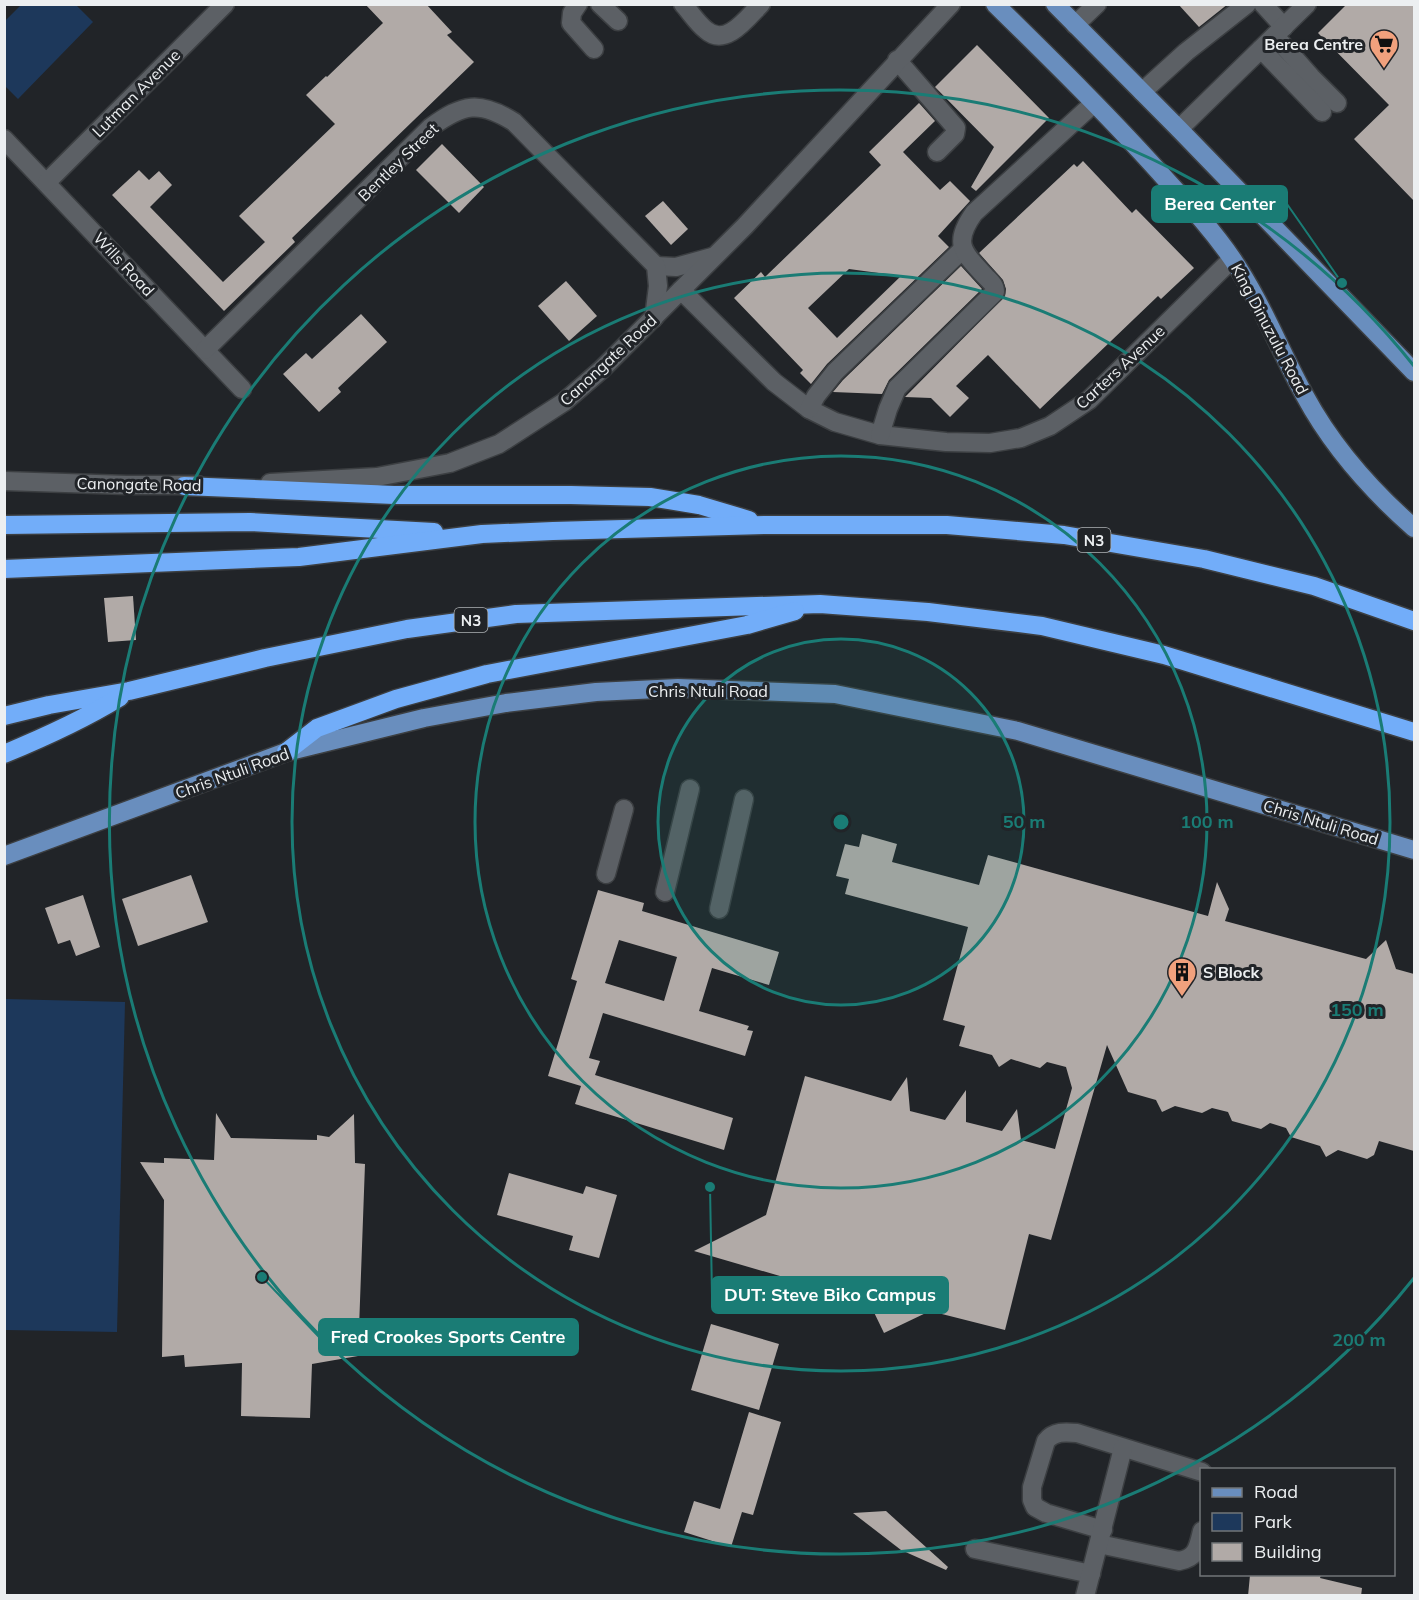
<svg xmlns="http://www.w3.org/2000/svg" width="1419" height="1600" font-family="Mulish,sans-serif">
	<rect width="100%" height="100%" fill="#212428"/>
	<g fill="#1d385b">
		<polygon points="75,4 93,22 18,99 5,86 5,21 21,5"/>
		<polygon points="5,999 125,1002 117,1332 5,1330"/>
	</g>
	<g fill="#b1aaa7" fill-rule="evenodd">
		<polygon points="365,4 426,4 452,32 447,35 474,62 292,238 295,242 224,311 112,195 139,170 149,180 159,171 172,185 150,207 223,282 265,242 239,216 335,124 306,95 326,76 327,77 383,23"/>
		<polygon points="1178,4 1228,4 1199,27"/>
		<polygon points="1347,4 1414,4 1414,201 1354,139 1389,105 1318,33"/>
		<polygon points="977,45 1049,118 976,191 971,187 994,147 935,87"/>
		<path d="M919,103l16,18 -32,31 37,38 10,-9 20,20 -32,35 11,11 -122,117 -16,20 -11,-11 3,-3 -69,-72 27,-26 4,5 116,-112 -12,-13zM849,269l52,7 -64,62 -29,-30z"/>
		<polygon points="442,144 484,187 459,213 416,170"/>
		<polygon points="1083,161 1132,213 1136,209 1194,268 1161,299 1158,296 1040,409 988,355 956,386 969,398 950,417 931,398 905,397 1005,296 1006,289 1003,280 979,253 1074,164 1077,167"/>
		<polygon points="663,201 688,229 671,245 645,216"/>
		<polygon points="961,266 982,289 889,380 882,394 833,392 843,380"/>
		<polygon points="566,281 597,316 569,341 538,306"/>
		<polygon points="361,314 387,342 338,388 341,392 319,412 283,374 306,353 312,359"/>
		<polygon points="133,596 136,640 108,642 104,598"/>
		<polygon points="862,834 897,844 892,862 979,885 988,855 1208,916 1217,882 1229,909 1225,921 1366,959 1386,940 1396,969 1414,974 1414,1151 1379,1141 1374,1155 1367,1159 1338,1150 1326,1157 1320,1146 1291,1137 1286,1128 1270,1123 1261,1129 1232,1121 1228,1112 1212,1108 1202,1113 1175,1106 1162,1112 1156,1100 1128,1092 1107,1045 1051,1240 1029,1234 1005,1330 930,1311 884,1333 869,1302 694,1251 766,1215 805,1076 891,1101 907,1077 910,1111 945,1120 966,1090 966,1122 1002,1131 1017,1109 1021,1140 1055,1149 1072,1088 1066,1067 1047,1062 1040,1068 1011,1059 999,1067 992,1055 959,1046 965,1026 943,1020 968,927 845,894 849,879 836,876 845,844 859,847"/>
		<polygon points="191,875 208,922 138,946 122,899"/>
		<path d="M598,890l46,13 -2,8 137,41 -10,33 -57,-17 -13,43 50,15 -2,4 6,1 -8,25 -142,-43 -14,45 11,3 -5,14 138,43 -9,32 -149,-46 6,-18 -33,-10 29,-95 -6,-2zM619,940l58,17 -13,44 -59,-18z"/>
		<polygon points="83,895 100,947 76,956 70,940 58,944 45,908"/>
		<polygon points="216,1113 231,1138 317,1140 317,1135 329,1137 354,1114 355,1163 365,1164 358,1356 312,1364 310,1418 241,1416 242,1363 185,1367 184,1355 162,1357 164,1200 140,1162 164,1163 164,1158 214,1160"/>
		<polygon points="509,1173 583,1194 586,1186 617,1195 599,1258 569,1250 573,1236 497,1215"/>
		<polygon points="711,1324 779,1344 759,1410 691,1390"/>
		<polygon points="749,1412 781,1422 753,1515 742,1512 731,1547 684,1532 694,1501 720,1509"/>
		<polygon points="886,1511 948,1567 946,1570 901,1550 853,1513"/>
		<polygon points="1250,1575 1321,1575 1320,1578 1362,1588 1361,1596 1248,1596"/>
	</g>
	<g fill="none" stroke-linecap="round" stroke-linejoin="round">
		<g stroke="#3c3f42" stroke-width="21">
			<g id="minor">
				<polyline points="578,4 572,13 571,23 594,49"/>
				<polyline points="600,4 618,21"/>
				<path d="M683,4c8,9 14,19 23,26 20,18 42,-13 55,-26"/>
				<polyline points="1263,4 1284,27"/>
				<polyline points="1075,25 1097,4"/>
				<polyline points="1275,36 1311,77 1337,103"/>
				<polyline points="1261,49 1322,112"/>
				<polyline points="897,60 956,128 955,134 937,152"/>
				<polyline points="1142,92 1186,52 1247,4"/>
				<polyline points="1179,129 1307,4"/>
				<polyline points="4,139 242,389"/>
				<polyline points="47,182 225,4"/>
				<polyline points="656,266 676,267 712,257"/>
				<polyline points="681,290 774,382 809,409 835,422 880,435 946,442 990,443 1021,438 1050,426 1089,400 1232,259"/>
				<path d="M205,350l226,-223c32,-23 48,-27 83,-5l142,144 2,20 -4,32"/>
				<polyline points="809,409 816,396 835,372 963,249"/>
				<path d="M880,435l8,-26 9,-21 98,-96c0,-7 -4,-10 -9,-15 -23,-25 -34,-33 -12,-64l120,-110"/>
				<polyline points="4,481 127,485 198,485"/>
				<polyline points="270,483 377,477 450,463 499,444 564,402 601,370 745,226 951,4"/>
				<polyline points="606,874 624,809"/>
				<polyline points="665,892 690,789"/>
				<polyline points="719,909 744,799"/>
				<path d="M1103,1530l-57,-17 -11,-6 -3,-7v-13l14,-46c8,-10 19,-9 31,-8l125,39"/>
				<path d="M1099,1544l80,17c18,-3 19,-14 23,-30"/>
				<polyline points="975,1549 1091,1574"/>
				<polyline points="1085,1596 1123,1448"/>
			</g>
		</g>
		<g stroke="#3c3f42" stroke-width="21">
			<g id="major">
				<path d="M995,4c59,58 119,117 174,179 23,25 45,49 64,77 29,43 47,91 72,136 27,50 67,95 109,132"/>
				<polyline points="1055,4 1179,129 1414,372"/>
				<polyline points="4,856 286,752 424,718 506,703 596,692 678,688 835,694 1018,731 1414,850"/>
			</g>
		</g>
		<g stroke="#3c3f42" stroke-width="21">
			<g id="highway">
				<polyline points="184,486 394,495 571,495 650,497 699,505 749,520"/>
				<polyline points="4,525 250,522 434,532"/>
				<polyline points="4,569 299,557 482,534 553,531 764,525 947,525 1064,535 1204,559 1314,586 1414,621"/>
				<polyline points="4,716 49,705 129,691 265,658 407,629 516,614 820,604 928,612 1042,626 1164,655 1414,732"/>
				<polyline points="286,752 317,728 396,699 487,674 747,625 795,611"/>
				<path d="M4,754c41,-17 79,-34 116,-57"/>
			</g>
		</g>
		<use href="#minor" stroke="#5c6065" stroke-width="18"/>
		<use href="#major" stroke="#698ebe" stroke-width="18"/>
		<use href="#highway" stroke="#72adf9" stroke-width="18"/>
	</g>
	<circle cx="841" cy="822" r="183" fill="#1a7c75" fill-opacity=".12"/>
	<g fill="none" stroke="#1a7c75" stroke-width="3">
		<circle cx="841" cy="822" r="183"/>
		<circle cx="841" cy="822" r="366"/>
		<circle cx="841" cy="822" r="549"/>
		<path d="M1414 1278A732 732 0 1 1 1414 366"/>
	</g>
	<defs>
		<g id="supermarket-pin" transform="scale(1.5)"><path d="M0 17L-7.5 6A9.5 9.5 0 1 1 7.5 6Z" fill="#f1a17d" stroke="#212428"/><path d="M-6-5.5h2.5l.6 2H6L4.5 2H-2.5L-4.4-4H-6ZM-1.5 3.2a1.3 1.3 0 1 0 .1 0ZM3 3.2a1.3 1.3 0 1 0 .1 0Z" fill="#111"/></g>
		<g id="building-pin" transform="scale(1.5)"><path d="M0 17L-7.5 6A9.5 9.5 0 1 1 7.5 6Z" fill="#f1a17d" stroke="#212428"/><path d="M-4-6H4V6H1V3H-1V6H-4ZM-2.5-4.3h1.7v1.8h-1.7ZM.8-4.3h1.7v1.8H.8ZM-2.5-1h1.7V.8h-1.7ZM.8-1h1.7V.8H.8Z" fill="#111"/></g>
	</defs>
	<g fill-rule="evenodd">
		<use href="#supermarket-pin" x="1384" y="44"/>
		<use href="#building-pin" x="1182" y="972"/>
	</g>
	<g text-anchor="middle" dominant-baseline="central" stroke-width="6" stroke-linejoin="round" paint-order="stroke">
		<g fill="#212428" stroke="#afb2b5" stroke-width="1.5">
			<rect x="1077.5" y="528" width="33" height="24" rx="4.5"/>
			<rect x="454.5" y="608" width="33" height="24" rx="4.5"/>
		</g>
		<g font-size="15" font-weight="bold" fill="#eceff1">
			<text x="1094" y="540">N3</text>
			<text x="471" y="620">N3</text>
		</g>
		<g font-size="16" font-weight="bold" fill="#eceff1" stroke="#212428" text-anchor="end">
			<text x="1363" y="44">Berea Centre</text>
			<text x="1203" y="972" text-anchor="start">S Block</text>
		</g>
		<g font-size="16" fill="#eceff1" stroke="#212428">
			<text transform="translate(136 93) rotate(-45)">Lutman Avenue</text>
			<text transform="translate(398 162) rotate(-44)">Bentley Street</text>
			<text transform="translate(124 264) rotate(47)">Wills Road</text>
			<text transform="translate(1270 329) rotate(62)">King Dinuzulu Road</text>
			<text transform="translate(608 360) rotate(-43)">Canongate Road</text>
			<text transform="translate(1120 367) rotate(-43)">Carters Avenue</text>
			<text transform="translate(139 484) rotate(1)">Canongate Road</text>
			<text x="708" y="691">Chris Ntuli Road</text>
			<text transform="translate(232 773) rotate(-20)">Chris Ntuli Road</text>
			<text transform="translate(1321 822) rotate(17)">Chris Ntuli Road</text>
		</g>
	</g>
	<circle cx="841" cy="822" r="9" fill="#1a7c75" stroke="#212428" stroke-width="3"/>
	<g font-size="18" text-anchor="middle" font-weight="bold" fill="#1a7c75" stroke="#212428" stroke-width="6" stroke-linejoin="round" paint-order="stroke">
		<text x="1024" y="828">50 m</text>
		<text x="1207" y="828">100 m</text>
		<text x="1357" y="1016">150 m</text>
		<text x="1359" y="1346">200 m</text>
	</g>
	<path fill="none" stroke="#1a7c75" stroke-width="2" d="M1342 283L1287 204M710 1187L712 1295M262 1277L319 1337"/>
	<g fill="#1a7c75" stroke="#212428" stroke-width="2">
		<circle cx="1342" cy="283" r="6"/>
		<circle cx="710" cy="1187" r="6"/>
		<circle cx="262" cy="1277" r="6"/>
	</g>
	<g fill="#1a7c75" stroke="#1a7c75" stroke-width="2">
		<rect x="1152" y="186" width="135" height="36" rx="6"/>
		<rect x="712" y="1277" width="236" height="36" rx="6"/>
		<rect x="319" y="1319" width="259" height="36" rx="6"/>
	</g>
	<g font-size="18" text-anchor="middle" font-weight="bold" fill="#fff">
		<text x="1220" y="210">Berea Center</text>
		<text x="830" y="1301">DUT: Steve Biko Campus</text>
		<text x="448" y="1343">Fred Crookes Sports Centre</text>
	</g>
	<rect width="1419" height="1600" fill="none" stroke="#eceff1" stroke-width="12"/>
	<rect x="1200" y="1468" width="195" height="108" fill="#212428" stroke="#727578" stroke-width="1.5"/>
	<rect x="1212" y="1488" width="30" height="9" fill="#698ebe" stroke="#727578" stroke-width="1.5"/>
	<text x="1254" y="1498" font-size="18" fill="#eceff1">Road</text>
	<rect x="1212" y="1513" width="30" height="18" fill="#1d385b" stroke="#727578" stroke-width="1.5"/>
	<text x="1254" y="1528" font-size="18" fill="#eceff1">Park</text>
	<rect x="1212" y="1543" width="30" height="18" fill="#b1aaa7" stroke="#727578" stroke-width="1.5"/>
	<text x="1254" y="1558" font-size="18" fill="#eceff1">Building</text>
</svg>
